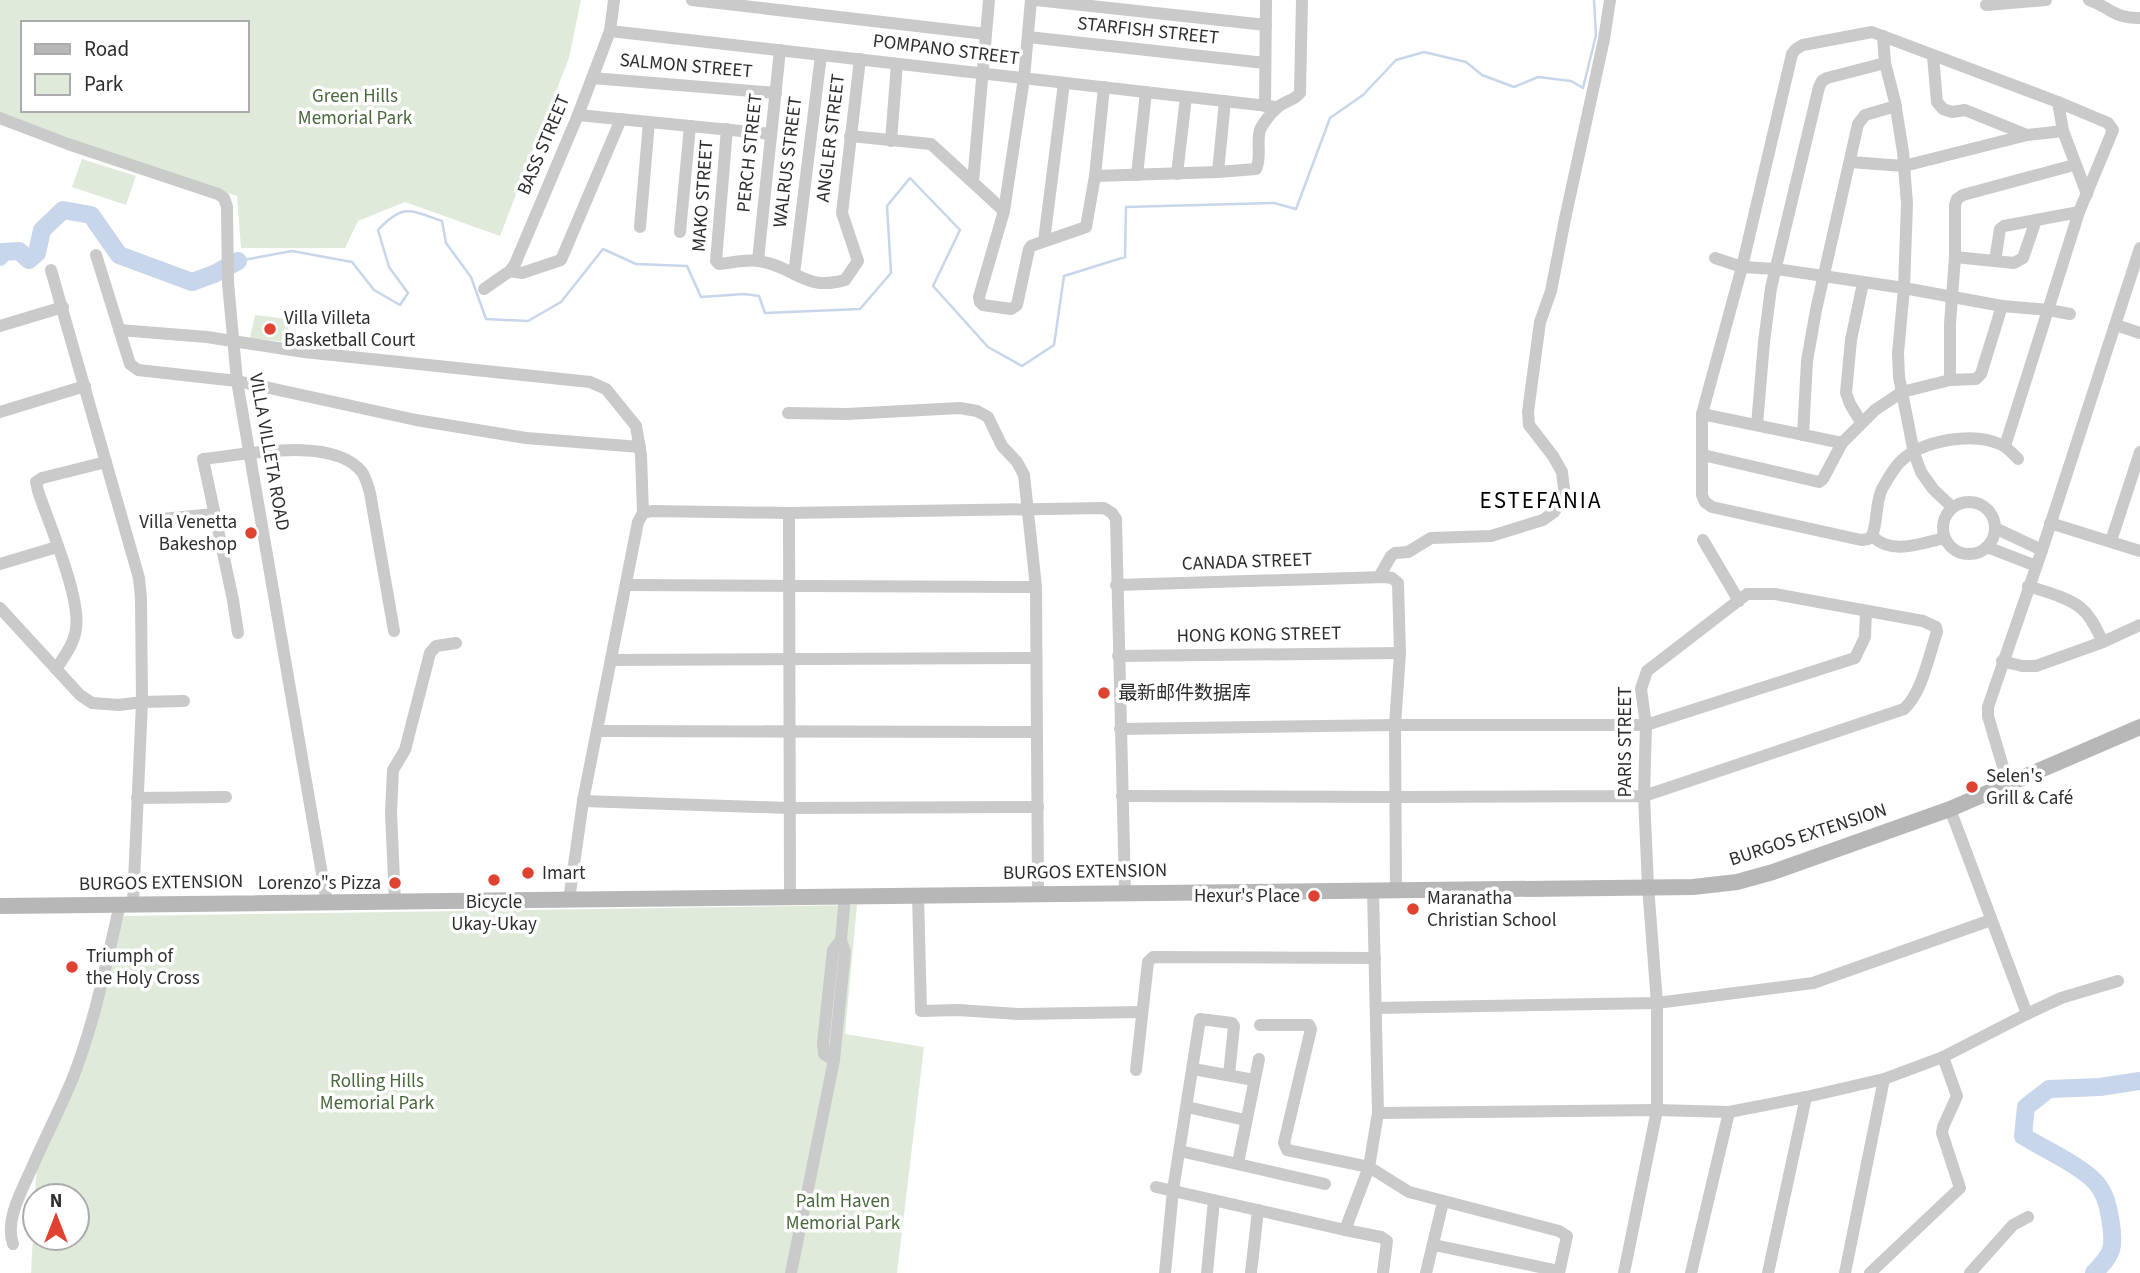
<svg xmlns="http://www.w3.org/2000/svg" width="2140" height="1273" font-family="'Source Sans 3','Noto Sans SC',sans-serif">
	<rect width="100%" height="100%" fill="#fff"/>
	<g fill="#e0eada" fill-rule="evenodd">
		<path d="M0,0h581l-12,58 -69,178 -95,-34 -47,19 -13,27h-104l-4,-52 -237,-78zM23,23h224v87h-224z"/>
		<polygon points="82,159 136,176 126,205 72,187"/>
		<polygon points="255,315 289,319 287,342 250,338"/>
		<polygon points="857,905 845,1034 924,1047 897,1273 31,1273 35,1199 35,1238 77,1238 77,1196 35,1196 37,1164 83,1063 123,916"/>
	</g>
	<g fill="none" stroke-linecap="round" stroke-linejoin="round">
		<path stroke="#c7d6ea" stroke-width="2.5" d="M238,261l54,-10 60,11 22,28 26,15 8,-12 -19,-26 -11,-37c26,-27 31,-20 64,-9l4,22 25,34 15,42 42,2 33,-19 42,-53 33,15 51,2 14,31 43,-3 15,2 6,17 95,-4 31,-36 -4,-67 23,-28 50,52 -27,56 55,61 34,19 32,-21 10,-69 61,-19 1,-50 148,-4 22,6 34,-91 33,-23 33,-35 28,-8 42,10 16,13 32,12 24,-10 33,4 12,7 13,-53 -2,-35"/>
		<g stroke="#c7d6ea" stroke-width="18">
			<polyline points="0,257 2,252 19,251 29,260 37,253 42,230 63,210 91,215 119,255 192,282 214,274 238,261"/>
			<path d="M2094,1273c17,-18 21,-23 17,-49 -2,-13 -4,-25 -11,-36 -11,-19 -58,-40 -77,-52l3,-29 23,-18 51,-2 40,-6"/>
		</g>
		<g stroke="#cacaca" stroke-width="12">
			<polyline points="692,0 986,34"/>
			<polyline points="1031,0 1024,78 1004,211 979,297 980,302 983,305 1011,309 1017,305 1029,249 1031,246 1086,227 1095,176 1104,87"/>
			<polyline points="1036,0 1266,25"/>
			<path d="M2089,0c23,8 23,18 51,18"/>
			<polyline points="1986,5 2046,0"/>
			<polyline points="610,31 1277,107"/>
			<polyline points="1883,36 1885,63 1895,102 1903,152 1907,204 1904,288 1898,353 1899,377 1914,453 1921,472 1933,489 1952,507"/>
			<polyline points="1028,37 1265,63"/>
			<polyline points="1933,56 1937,102 1943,109 1952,112 1965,110 2027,135"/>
			<polyline points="592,78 776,93"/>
			<polyline points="2058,102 2063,131 2087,194"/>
			<polyline points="1265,106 1266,0"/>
			<polyline points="578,115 771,134"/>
			<polyline points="0,118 68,144 218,194 224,198 227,207 228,283 237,381 327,903"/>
			<path d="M727,129l-11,132 3,3c12,-1 28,-5 40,-3 35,5 46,31 86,19l13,-19 -16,-48 18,-154"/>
			<polyline points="850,136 931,144 1004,211"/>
			<polyline points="891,141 897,64"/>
			<polyline points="1850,162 1904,166 2027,135 2063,131"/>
			<polyline points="1218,172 1225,101"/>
			<polyline points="1177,174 1186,97"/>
			<polyline points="1137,175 1146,92"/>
			<path d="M1095,176l123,-4 38,-3c6,-12 0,-26 4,-39 3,-7 11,-17 17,-22 7,-7 17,-7 23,-15l2,-93"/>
			<polyline points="973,182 989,0"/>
			<polyline points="640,227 649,122"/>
			<polyline points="680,232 690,126"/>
			<polyline points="1044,241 1064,83"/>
			<polyline points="96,255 130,364 138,370 237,381 416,420 526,438 640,447"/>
			<polyline points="1955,257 2014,263 2023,258 2036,220 2079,212"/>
			<polyline points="1715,258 1742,267 1776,269 1904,288 2002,306 2049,310 2070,314"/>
			<polyline points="758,260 780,50"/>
			<polyline points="1995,261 2000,229 2004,226 2036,220"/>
			<polyline points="51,270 139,578 141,598 142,702 133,904"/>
			<polyline points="510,271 522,273 561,260 621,119"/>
			<polyline points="794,274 821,55"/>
			<polyline points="484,289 510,271 515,264 578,115 610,31 614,0"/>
			<polyline points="2116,325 2140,333"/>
			<polyline points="0,326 63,307"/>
			<polyline points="119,330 207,337 304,352 590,382 606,389 636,426 641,455 643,513"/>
			<polyline points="1950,380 1950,324 1955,257 1955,205 1957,199 1963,195 2074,165"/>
			<polyline points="0,412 85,386"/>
			<polyline points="788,413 847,414 960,408 977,411 988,417 1002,446 1017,462 1024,475 1036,587 1038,893"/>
			<polyline points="1702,414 1842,443"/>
			<polyline points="1861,422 1850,404 1846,393 1851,340 1863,283"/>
			<polyline points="1757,425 1764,342 1771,288 1819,87 1822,81 1827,78 1885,63"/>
			<polyline points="1803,435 1807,361 1816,310 1858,124 1865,115 1896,106"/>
			<polyline points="1703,455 1819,482 1823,479 1842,443 1875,410 1902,392 1950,380 1976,379 1981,374 2002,306"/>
			<circle cx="1969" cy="528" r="26"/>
			<polyline points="789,513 790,897"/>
			<polyline points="152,520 214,514"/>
			<polyline points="2050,523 2140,551"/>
			<polyline points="1995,528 2042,550"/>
			<polyline points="1872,536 1868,539 1861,540 1712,507 1705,502 1702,495 1702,414 1742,267 1792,54 1796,49 1803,45 1872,32 2058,102 2108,123 2113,130 2079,212 2005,446"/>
			<path d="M1872,536c6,-15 3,-32 10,-47 5,-9 11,-20 18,-27 22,-22 74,-31 102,-17 6,3 11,9 16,14"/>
			<path d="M1872,536c21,20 49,7 73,2"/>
			<polyline points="1703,540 1739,601"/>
			<polyline points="2111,541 2140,452"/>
			<polyline points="1987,547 2036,566"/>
			<polyline points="0,564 57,547"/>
			<polyline points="1379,577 1391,556 1395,553 1408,552 1431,538 1491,536 1543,520 1554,512 1561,501 1564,489 1562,472 1553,456 1529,425 1528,412 1540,322 1551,291 1565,219 1604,39 1610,0"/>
			<polyline points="626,585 1036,587"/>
			<polyline points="1116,585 1385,577 1392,578 1398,583 1400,653 1395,725 1396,890"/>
			<path d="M2028,586c18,6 39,11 53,22 11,9 16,23 22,34"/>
			<polyline points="0,608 80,695 92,703 119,705 142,702 184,701"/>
			<path d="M238,633l-5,-33 -30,-141c41,-4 130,-24 159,13 4,6 6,14 8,21l24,138"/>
			<polyline points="1118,656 1400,653"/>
			<polyline points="611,660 1036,658"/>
			<polyline points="2002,661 2022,666 2036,666 2103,642 2140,625"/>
			<path d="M56,669c8,-12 18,-25 20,-40 5,-32 -27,-105 -38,-138l-2,-9 6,-4 64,-16"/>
			<polyline points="1120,729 1395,725 1646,725 1855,658 1865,637 1866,611"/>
			<polyline points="597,731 1037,732"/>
			<polyline points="2008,784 1988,716 1988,707 2042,550 2140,248"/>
			<path d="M1122,796l274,1 248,-1 260,-87c18,-16 25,-54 33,-77l-1,-5 -13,-6 -148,-27h-28l-100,77 -6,18 5,36 -2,71 4,90 9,117v107l-33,163"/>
			<polyline points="137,798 226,797"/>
			<polyline points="583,801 789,808 1038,807"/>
			<polyline points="918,895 921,1011 958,1010 1019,1014 1141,1012"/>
			<polyline points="569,900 583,801 638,522 643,513 652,511 789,513 1104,508 1112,513 1116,519 1125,892"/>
			<polyline points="395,902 391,813 393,770 405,750 430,653 436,646 456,643"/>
			<polyline points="1376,1008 1657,1003 1813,983 1991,920"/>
			<polyline points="2027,1014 2061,998 2118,981"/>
			<polyline points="1260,1025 1309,1025 1311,1029 1284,1143 1287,1150 1369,1167 1409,1192 1559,1231 1567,1236 1559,1273"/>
			<polyline points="834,1060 824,1054 823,1043 833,950 841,940"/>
			<polyline points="1193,1069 1254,1080"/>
			<polyline points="1136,1070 1148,962 1153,957 1375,958"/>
			<polyline points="1187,1107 1245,1120"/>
			<polyline points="1378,1113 1657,1110 1729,1112 1806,1097 1884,1079 1943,1057 2027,1014 1950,809"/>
			<polyline points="1180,1151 1325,1184"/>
			<polyline points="1238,1163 1259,1059"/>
			<polyline points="1156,1187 1345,1230 1381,1237 1387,1241 1383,1273"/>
			<polyline points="1345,1230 1369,1167 1378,1113 1373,889"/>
			<path d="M13,1244c-9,-25 11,-57 21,-81 13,-29 28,-58 40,-88 21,-55 33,-114 46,-171"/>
			<polyline points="1434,1245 1559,1271"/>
			<polyline points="791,1273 834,1060 845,952 841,940 845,896"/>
			<polyline points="1165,1273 1173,1190 1200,1019 1232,1023 1234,1026 1229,1075"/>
			<polyline points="1207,1273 1214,1200"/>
			<polyline points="1251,1273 1258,1210"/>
			<polyline points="1426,1273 1443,1202"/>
			<polyline points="1691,1273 1729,1112"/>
			<polyline points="1768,1273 1806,1097"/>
			<polyline points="1845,1273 1884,1079"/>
			<polyline points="1870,1273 1960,1188 1942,1133 1943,1127 1957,1096 1943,1057"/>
			<polyline points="1970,1273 2013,1225 2028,1217"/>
		</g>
		<polyline stroke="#b7b7b7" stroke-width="16" points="0,906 1693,887 1737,882 1773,872 1950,809 2140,727"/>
	</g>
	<g fill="#e04232" stroke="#fff" stroke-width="2.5">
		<circle cx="270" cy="329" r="7"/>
		<circle cx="251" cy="533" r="7"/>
		<circle cx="1104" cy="693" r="7"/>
		<circle cx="1972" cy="787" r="7"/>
		<circle cx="528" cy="873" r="7"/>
		<circle cx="494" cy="880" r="7"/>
		<circle cx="395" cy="883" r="7"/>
		<circle cx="1314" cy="896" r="7"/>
		<circle cx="1413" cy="909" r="7"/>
		<circle cx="72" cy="967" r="7"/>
	</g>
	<g text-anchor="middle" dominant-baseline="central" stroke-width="7" stroke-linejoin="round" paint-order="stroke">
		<g font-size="19" fill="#2d2d2d" stroke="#fff">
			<text transform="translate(1148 31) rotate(6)">STARFISH STREET</text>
			<text transform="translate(946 50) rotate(7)">POMPANO STREET</text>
			<text transform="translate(686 66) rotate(5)">SALMON STREET</text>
			<text transform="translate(831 138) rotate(-83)">ANGLER STREET</text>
			<text transform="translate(544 145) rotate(-67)">BASS STREET</text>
			<text transform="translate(750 153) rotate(-84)">PERCH STREET</text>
			<text transform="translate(788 162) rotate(-83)">WALRUS STREET</text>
			<text transform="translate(703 196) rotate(-86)">MAKO STREET</text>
			<text transform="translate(269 452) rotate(80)">VILLA VILLETA ROAD</text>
			<text transform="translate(1247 562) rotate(-2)">CANADA STREET</text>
			<text transform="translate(1259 635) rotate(-1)">HONG KONG STREET</text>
			<text transform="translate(1625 742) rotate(-90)">PARIS STREET</text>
			<text transform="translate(1808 835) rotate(-18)">BURGOS EXTENSION</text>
			<text transform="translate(1085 872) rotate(-1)">BURGOS EXTENSION</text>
			<text transform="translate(161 883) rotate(-1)">BURGOS EXTENSION</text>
		</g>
		<g font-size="19" fill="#49673c" stroke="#fff">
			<text x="355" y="96">Green Hills<tspan x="355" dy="22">Memorial Park</tspan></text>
			<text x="377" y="1081">Rolling Hills<tspan x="377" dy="22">Memorial Park</tspan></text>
			<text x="843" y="1201">Palm Haven<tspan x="843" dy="22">Memorial Park</tspan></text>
		</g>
		<g font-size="19" fill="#2d2d2d" stroke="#fff" text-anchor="start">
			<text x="284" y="318">Villa Villeta<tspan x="284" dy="22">Basketball Court</tspan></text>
			<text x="237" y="522" text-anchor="end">Villa Venetta<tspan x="237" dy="22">Bakeshop</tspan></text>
			<text x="1118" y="693">最新邮件数据库</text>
			<text x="1986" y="776">Selen's<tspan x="1986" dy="22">Grill &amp; Café</tspan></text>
			<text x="542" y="873">Imart</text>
			<text x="381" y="883" text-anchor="end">Lorenzo"s Pizza</text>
			<text x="1300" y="896" text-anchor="end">Hexur's Place</text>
			<text x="1427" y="898">Maranatha<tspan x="1427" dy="22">Christian School</tspan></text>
			<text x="494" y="902" text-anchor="middle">Bicycle<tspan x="494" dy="22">Ukay-Ukay</tspan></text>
			<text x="86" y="956">Triumph of<tspan x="86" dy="22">the Holy Cross</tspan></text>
		</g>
		<g font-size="23" letter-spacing="2" fill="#000" stroke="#fff">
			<text x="1541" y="500">ESTEFANIA</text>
		</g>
	</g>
	<rect x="21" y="21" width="228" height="91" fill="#ffffff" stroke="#ababab" stroke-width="2"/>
	<rect x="35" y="44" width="35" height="10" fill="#b7b7b7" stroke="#ababab" stroke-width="2"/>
	<text x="84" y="56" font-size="21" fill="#2d2d2d">Road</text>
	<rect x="35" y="74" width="35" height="21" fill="#e0eada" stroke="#ababab" stroke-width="2"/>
	<text x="84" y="91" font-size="21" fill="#2d2d2d">Park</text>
	<g transform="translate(56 1217)"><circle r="33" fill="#ffffff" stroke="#ababab" stroke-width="2"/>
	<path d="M0-5L12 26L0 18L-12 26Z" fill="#e04232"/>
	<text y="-10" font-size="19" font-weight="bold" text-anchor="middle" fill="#2d2d2d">N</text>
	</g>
</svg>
